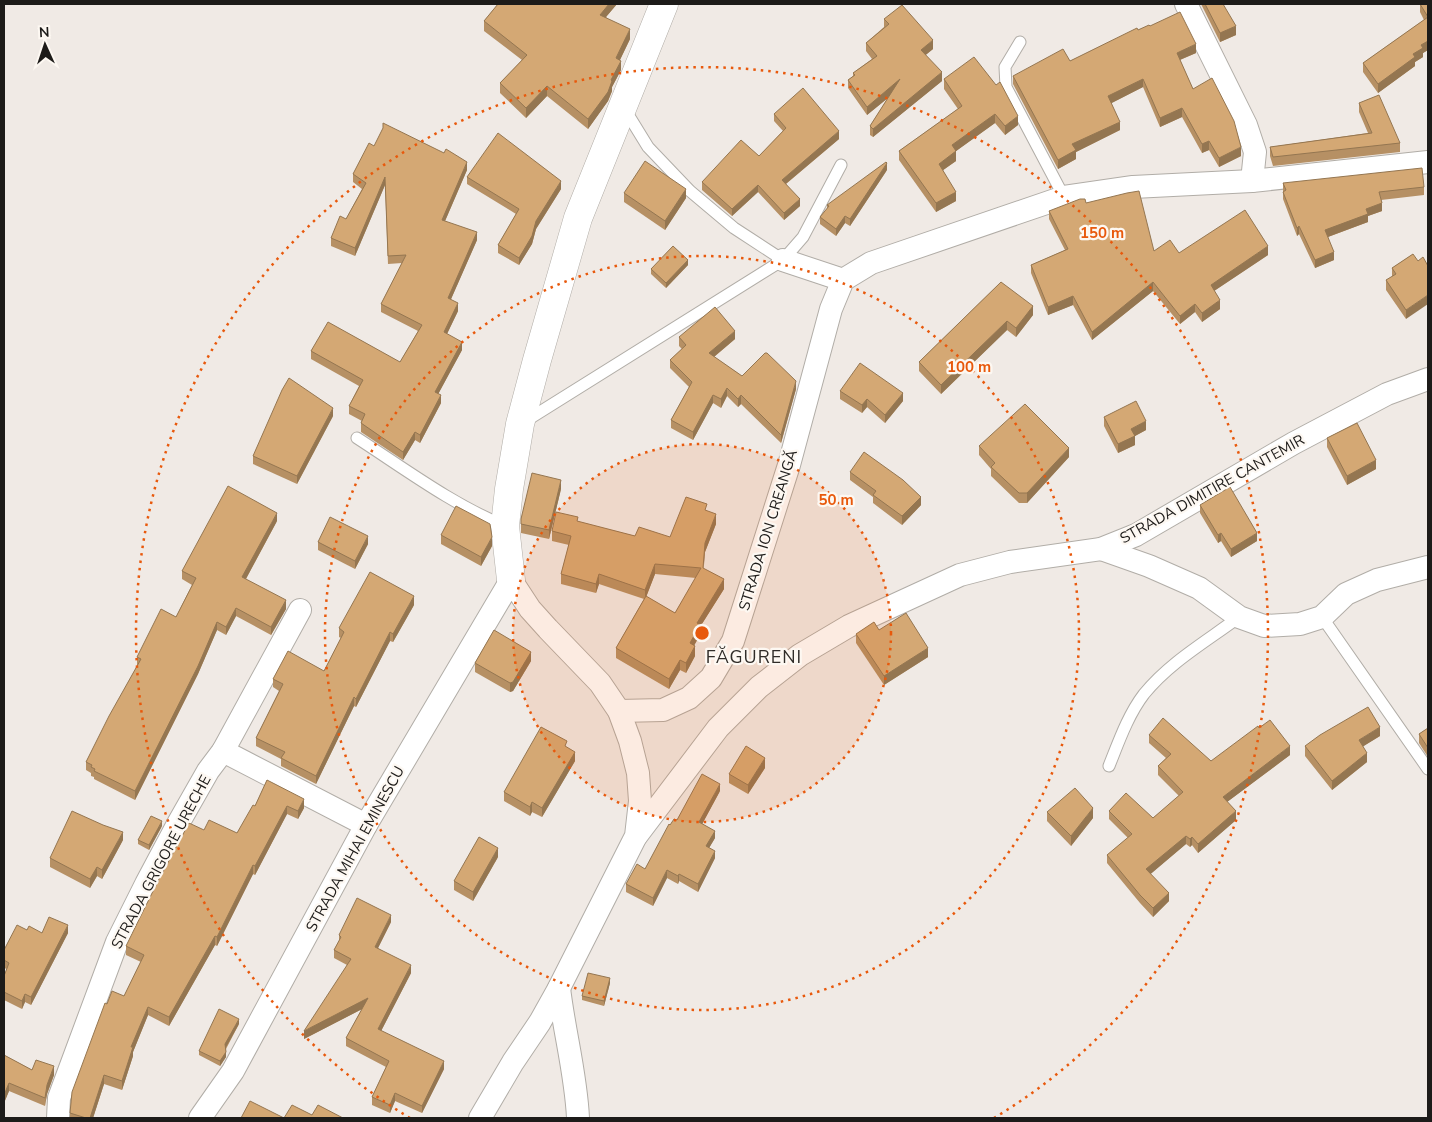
<svg xmlns="http://www.w3.org/2000/svg" width="1432" height="1122" font-family="'Nunito Sans',sans-serif">
	<rect width="100%" height="100%" fill="#f0eae5"/>
	<g fill="none" stroke-linecap="round" stroke-linejoin="round">
		<g stroke="#b1ada7" stroke-width="13">
			<g id="lane">
				<polyline points="1020,42 1005,67 1006,87 1064,197"/>
				<polyline points="624,108 648,147 690,191 734,228 783,260"/>
				<polyline points="524,422 783,260 803,237 841,165"/>
				<path d="M357,438c48,31 96,67 148,88"/>
				<polyline points="1322,617 1428,769"/>
				<path d="M1109,766c10,-25 19,-51 35,-72 26,-32 63,-53 95,-77"/>
			</g>
		</g>
		<g stroke="#b1ada7" stroke-width="24">
			<g id="street">
				<polyline points="1186,4 1246,125 1255,152 1252,181"/>
				<polyline points="783,260 843,280"/>
				<polyline points="1101,549 1149,566 1199,588 1239,617 1264,626 1300,624 1322,617 1346,594 1377,580 1428,567"/>
				<polyline points="619,711 663,710 689,698 711,678 733,641 789,465 831,309 843,280 871,263 1064,197 1133,187 1252,181 1428,162"/>
				<polyline points="223,751 366,825"/>
				<polyline points="637,835 718,728 759,687 800,655 849,626 960,575 1010,562 1101,549 1136,535 1294,443 1387,394 1428,379"/>
				<path d="M559,988c5,43 17,86 19,130"/>
				<polyline points="58,1118 59,1098 117,942 146,884 179,822 208,771 223,751 300,610"/>
				<polyline points="200,1118 233,1071 366,825 511,580 530,609 548,629 600,683 619,711 630,741 638,773 640,801 636,836 559,988 540,1022 513,1062 480,1118"/>
			</g>
		</g>
		<g stroke="#b1ada7" stroke-width="29">
			<polyline id="secondary" points="511,580 505,526 509,489 520,424 537,360 578,218 664,4"/>
		</g>
		<use href="#lane" stroke="#fff" stroke-width="11"/>
		<use href="#street" stroke="#fff" stroke-width="22"/>
		<use href="#secondary" stroke="#fff" stroke-width="28"/>
	</g>
	<g fill="#b69064" fill-rule="evenodd">
		<polygon points="498,4 617,4 606,17 630,39 620,60 621,70 612,87 612,91 608,101 588,129 547,96 526,118 500,93 500,83 522,60 484,31 484,21"/>
		<polygon points="1201,4 1223,4 1236,35 1220,42"/>
		<polygon points="1420,4 1428,4 1428,50 1423,53 1423,57 1415,62 1415,66 1378,93 1363,72 1363,63 1424,20 1420,12"/>
		<polygon points="884,19 933,49 925,55 942,81 873,137 870,135 870,126 888,98 867,115 848,88 848,80 853,76 853,73 872,59 866,51 866,43 884,27"/>
		<polygon points="1150,26 1196,53 1180,60 1193,89 1241,156 1219,167 1209,150 1202,153 1182,117 1160,127 1143,87 1111,103 1120,130 1076,152 1076,159 1058,169 1013,84 1013,76 1070,61 1138,30"/>
		<polygon points="944,79 1018,125 1005,135 995,123 956,151 956,161 943,170 956,201 936,212 899,160 899,151 958,109 944,89"/>
		<polygon points="1359,103 1400,143 1400,152 1273,166 1270,156 1270,147 1368,133 1359,112"/>
		<polygon points="774,114 839,139 786,184 800,206 784,220 758,192 732,216 702,190 702,182 759,156 783,131 774,121"/>
		<polygon points="374,146 467,170 445,221 477,240 451,299 458,311 447,334 462,350 438,394 441,403 420,443 415,440 403,460 361,432 361,423 362,421 349,414 349,406 359,386 311,359 311,351 400,362 418,331 381,312 381,304 402,263 388,264 385,185 355,256 331,246 331,238 346,219 362,189 353,182 353,174"/>
		<polygon points="887,170 850,226 845,223 836,236 820,224 820,217 827,209 827,205"/>
		<polygon points="467,177 561,189 536,229 532,244 519,265 498,253 498,245 516,214 467,184"/>
		<polygon points="1283,183 1424,187 1424,195 1381,200 1382,211 1368,216 1368,222 1328,237 1334,260 1315,268 1299,234 1297,236 1283,199"/>
		<polygon points="624,193 686,198 665,230 624,202"/>
		<polygon points="1086,203 1154,251 1179,253 1268,255 1214,291 1220,309 1202,322 1195,312 1180,324 1153,291 1092,340 1073,305 1048,315 1031,273 1031,265 1065,250 1049,219 1049,211"/>
		<polygon points="1413,254 1406,319 1386,290 1386,280 1392,277 1392,268"/>
		<polygon points="688,265 666,288 651,274 651,269"/>
		<polygon points="1001,282 1033,315 1016,337 1007,330 941,394 919,371 919,362"/>
		<polygon points="679,337 735,339 714,357 742,376 796,389 781,443 741,404 738,407 727,396 721,408 713,403 693,440 671,428 671,420 689,387 670,368 670,360 682,349 679,346"/>
		<polygon points="840,391 903,401 885,423 867,407 862,413 840,399"/>
		<polygon points="333,416 297,484 253,464 253,456"/>
		<polygon points="1104,417 1146,430 1135,436 1135,445 1118,453 1104,426"/>
		<polygon points="1327,438 1376,469 1347,485 1327,447"/>
		<polygon points="979,446 1069,457 1027,503 1019,503 991,476 991,469 979,455"/>
		<polygon points="850,472 921,505 902,525 873,503 873,497 850,480"/>
		<polygon points="561,489 549,539 521,533 521,519"/>
		<polygon points="1200,505 1257,541 1231,557 1221,541 1218,543 1200,513"/>
		<path d="M707,511l9,13 -11,28 -2,17 21,20 -24,38v8l-6,10 1,11 -9,17 -6,-3 -11,19 -53,-31v-10l28,-49 -45,-15 -3,9 -35,-9v-10l8,-29 -17,-4v-10l26,-9 57,14 35,1zM655,574l41,4 -21,35 -29,-16z"/>
		<polygon points="277,521 246,579 286,609 271,635 236,616 226,635 217,630 198,674 135,800 94,779 94,777 91,776 91,773 86,770 86,762 137,666 137,657 176,617 192,585 182,579 182,571"/>
		<polygon points="441,535 492,546 481,566 441,544"/>
		<polygon points="318,542 368,544 355,569 318,550"/>
		<polygon points="414,605 393,642 390,641 356,707 354,706 316,784 281,766 281,759 256,746 256,738 279,691 273,687 273,679 324,671 341,638 339,637 339,628"/>
		<polygon points="879,630 928,657 884,685 856,643 856,634"/>
		<polygon points="531,661 513,691 510,692 475,672 475,663"/>
		<polygon points="1428,728 1428,757 1419,743 1419,734"/>
		<polygon points="1149,735 1211,761 1290,755 1227,802 1236,820 1198,853 1192,845 1190,847 1186,844 1150,874 1169,901 1153,917 1140,903 1107,863 1107,855 1128,838 1109,819 1109,811 1153,818 1179,796 1158,775 1158,766 1166,758 1149,743"/>
		<polygon points="1380,736 1363,746 1367,762 1332,790 1305,756 1305,746"/>
		<polygon points="567,747 575,761 542,817 532,812 530,816 504,801 504,792"/>
		<polygon points="765,768 748,794 729,783 729,774"/>
		<polygon points="267,780 304,808 298,819 287,814 255,875 253,874 217,946 215,945 169,1026 148,1015 133,1052 133,1056 122,1090 104,1084 93,1118 70,1118 70,1113 107,1004 124,996 141,962 126,955 126,946 237,833 255,806"/>
		<polygon points="720,791 702,824 715,838 709,848 715,858 698,892 679,881 678,884 667,878 653,906 626,892 626,884 645,869 670,825"/>
		<polygon points="1047,812 1093,818 1071,846 1047,821"/>
		<polygon points="162,826 149,850 138,844 138,840"/>
		<polygon points="123,840 102,879 97,876 90,888 50,867 50,858"/>
		<polygon points="498,857 473,901 454,890 454,881"/>
		<polygon points="391,922 378,948 411,973 381,1031 444,1069 422,1113 395,1101 390,1113 372,1105 372,1097 386,1067 346,1046 346,1038 362,1009 304,1039 347,965 334,958 334,950 339,941 339,935"/>
		<polygon points="27,930 42,933 68,933 31,1005 25,1002 22,1009 4,1000 4,976 7,969 4,968 4,950"/>
		<polygon points="610,983 604,1006 582,1000 582,996"/>
		<polygon points="239,1024 226,1049 226,1057 220,1066 199,1055 199,1051"/>
		<polygon points="4,1055 32,1070 54,1075 47,1094 45,1106 9,1091 4,1103"/>
	</g>
	<g fill="#947651">
		<polygon points="609,4 617,4 600,24 600,15"/>
		<polygon points="1236,26 1236,35 1220,42 1220,33"/>
		<polygon points="630,29 630,39 616,68 616,58"/>
		<polygon points="933,40 933,49 921,59 921,50"/>
		<polygon points="1428,41 1428,50 1423,53 1423,57 1415,62 1415,66 1378,93 1378,84 1421,45"/>
		<polygon points="1196,44 1196,53 1177,61 1177,53"/>
		<polygon points="621,61 621,70 612,87 612,91 608,101 588,129 588,119 611,80"/>
		<polygon points="942,72 942,81 873,137 873,129"/>
		<polygon points="900,79 900,88 867,115 867,107"/>
		<polygon points="1143,79 1143,87 1108,105 1108,96"/>
		<polygon points="547,86 547,96 526,118 526,108"/>
		<polygon points="1182,108 1182,117 1160,127 1160,118"/>
		<polygon points="995,114 995,123 952,154 952,145"/>
		<polygon points="1018,116 1018,125 1005,135 1005,126"/>
		<polygon points="1120,122 1120,130 1076,152 1076,159 1058,169 1058,160 1072,144"/>
		<polygon points="839,131 839,139 782,187 782,180"/>
		<polygon points="1209,141 1209,150 1202,153 1202,144"/>
		<polygon points="1241,147 1241,156 1219,167 1219,158"/>
		<polygon points="956,151 956,161 939,173 939,164"/>
		<polygon points="467,162 467,170 442,228 442,220"/>
		<polygon points="887,163 887,170 850,226 850,219"/>
		<polygon points="385,177 385,185 355,256 355,248"/>
		<polygon points="561,181 561,189 536,229 532,244 519,265 519,258 536,221"/>
		<polygon points="758,185 758,192 732,216 732,209"/>
		<polygon points="686,189 686,198 665,230 665,221"/>
		<polygon points="956,192 956,201 936,212 936,203"/>
		<polygon points="800,199 800,206 784,220 784,213"/>
		<polygon points="1382,203 1382,211 1368,216 1368,222 1325,238 1325,230 1366,209"/>
		<polygon points="845,216 845,223 836,236 836,229"/>
		<polygon points="1299,226 1299,234 1297,236 1297,228"/>
		<polygon points="477,232 477,240 448,306 448,298"/>
		<polygon points="1268,246 1268,255 1211,293 1211,285"/>
		<polygon points="1334,252 1334,260 1315,268 1315,260"/>
		<polygon points="688,260 688,265 666,288 666,283"/>
		<polygon points="1153,282 1153,291 1092,340 1092,332"/>
		<polygon points="1428,295 1428,304 1406,319 1406,310"/>
		<polygon points="1073,296 1073,305 1048,315 1048,307"/>
		<polygon points="1220,300 1220,309 1202,322 1202,313"/>
		<polygon points="458,303 458,311 444,340 444,332"/>
		<polygon points="1195,304 1195,312 1180,324 1180,316"/>
		<polygon points="1033,306 1033,315 1016,337 1016,328"/>
		<polygon points="1007,321 1007,330 941,394 941,385"/>
		<polygon points="735,331 735,339 709,361 709,353"/>
		<polygon points="462,342 462,350 435,400 435,392"/>
		<polygon points="796,381 796,389 781,443 781,435"/>
		<polygon points="727,388 727,396 721,408 721,399"/>
		<polygon points="903,393 903,401 885,423 885,415"/>
		<polygon points="441,395 441,403 420,443 420,435"/>
		<polygon points="713,395 713,403 693,440 693,432"/>
		<polygon points="741,395 741,404 738,407 738,399"/>
		<polygon points="867,399 867,407 862,413 862,405"/>
		<polygon points="333,408 333,416 297,484 297,476"/>
		<polygon points="1146,421 1146,430 1135,436 1135,445 1118,453 1118,444 1131,429"/>
		<polygon points="415,432 415,440 403,460 403,452"/>
		<polygon points="1069,448 1069,457 1027,503 1027,493"/>
		<polygon points="1376,460 1376,469 1347,485 1347,476"/>
		<polygon points="561,480 561,489 549,539 549,530"/>
		<polygon points="921,497 921,505 902,525 902,516"/>
		<polygon points="277,513 277,521 242,586 242,577"/>
		<polygon points="716,514 716,524 705,552 703,578 705,543"/>
		<polygon points="1221,533 1221,541 1218,543 1218,535"/>
		<polygon points="1257,533 1257,541 1231,557 1231,549"/>
		<polygon points="368,536 368,544 355,569 355,561"/>
		<polygon points="492,537 492,546 481,566 481,557"/>
		<polygon points="655,564 655,574 645,600 645,590"/>
		<polygon points="599,574 599,584 596,593 596,584"/>
		<polygon points="724,579 724,589 700,627 700,635 690,653 690,643 697,623"/>
		<polygon points="414,596 414,605 393,642 393,634"/>
		<polygon points="286,600 286,609 271,635 271,627"/>
		<polygon points="236,608 236,616 226,635 226,627"/>
		<polygon points="217,622 217,630 198,674 135,800 135,791"/>
		<polygon points="390,632 390,641 356,707 356,699"/>
		<polygon points="695,646 695,656 686,673 686,663"/>
		<polygon points="928,648 928,657 884,685 884,676"/>
		<polygon points="531,652 531,661 513,691 510,692 510,683"/>
		<polygon points="680,660 680,670 669,689 669,679"/>
		<polygon points="354,697 354,706 316,784 316,776"/>
		<polygon points="1380,727 1380,736 1359,749 1359,740"/>
		<polygon points="1290,746 1290,755 1223,805 1223,797"/>
		<polygon points="575,752 575,761 542,817 542,808"/>
		<polygon points="1367,753 1367,762 1332,790 1332,781"/>
		<polygon points="765,758 765,768 748,794 748,785"/>
		<polygon points="720,784 720,791 699,830 699,822"/>
		<polygon points="304,799 304,808 298,819 298,811"/>
		<polygon points="532,802 532,812 530,816 530,807"/>
		<polygon points="287,806 287,814 255,875 255,866"/>
		<polygon points="1093,808 1093,818 1071,846 1071,836"/>
		<polygon points="1236,811 1236,820 1198,853 1198,844"/>
		<polygon points="162,821 162,826 149,850 149,845"/>
		<polygon points="715,831 715,838 706,853 706,846"/>
		<polygon points="123,832 123,840 102,879 102,870"/>
		<polygon points="1186,836 1186,844 1146,878 1146,869"/>
		<polygon points="1192,837 1192,845 1190,847 1190,839"/>
		<polygon points="498,848 498,857 473,901 473,892"/>
		<polygon points="715,851 715,858 698,892 698,884"/>
		<polygon points="253,865 253,874 217,946 217,937"/>
		<polygon points="97,867 97,876 90,888 90,879"/>
		<polygon points="667,870 667,878 653,906 653,898"/>
		<polygon points="679,874 679,881 678,884 678,876"/>
		<polygon points="1169,893 1169,901 1153,917 1153,908"/>
		<polygon points="391,915 391,922 375,954 375,947"/>
		<polygon points="68,925 68,933 31,1005 31,997"/>
		<polygon points="215,936 215,945 169,1026 169,1017"/>
		<polygon points="411,965 411,973 378,1037 378,1029"/>
		<polygon points="610,978 610,983 604,1006 604,1001"/>
		<polygon points="25,994 25,1002 22,1009 22,1001"/>
		<polygon points="368,998 368,1006 304,1039 304,1031"/>
		<polygon points="148,1007 148,1015 133,1052 133,1056 122,1090 122,1081 131,1047"/>
		<polygon points="239,1019 239,1024 225,1049 225,1044"/>
		<polygon points="226,1052 226,1057 220,1066 220,1061"/>
		<polygon points="444,1061 444,1069 422,1113 422,1106"/>
		<polygon points="54,1066 54,1075 47,1094 45,1106 47,1085"/>
		<polygon points="104,1075 104,1084 93,1118 90,1118"/>
		<polygon points="9,1083 9,1091 4,1103 4,1095"/>
		<polygon points="395,1093 395,1101 390,1113 390,1105"/>
	</g>
	<g fill="#d4a874" stroke="#947651">
		<polygon points="498,4 609,4 600,15 630,29 616,58 621,61 611,80 612,81 608,92 588,119 547,86 526,108 500,83 527,55 484,21"/>
		<polygon points="1205,4 1223,4 1236,26 1220,33"/>
		<polygon points="1420,4 1428,4 1428,41 1421,45 1423,48 1413,54 1415,57 1378,84 1363,63 1428,17"/>
		<polygon points="902,5 933,40 921,50 942,72 873,129 870,126 900,79 867,107 848,80 855,75 853,73 877,56 866,43 889,24 884,19"/>
		<polygon points="1180,12 1196,44 1177,53 1193,89 1212,78 1234,121 1241,147 1219,158 1209,141 1202,144 1182,108 1160,118 1143,79 1108,96 1120,122 1072,144 1076,150 1058,160 1013,76 1063,49 1070,61 1137,28 1138,30 1149,25 1150,26"/>
		<polygon points="974,57 996,85 1000,82 1018,116 1005,126 995,114 952,145 956,151 939,164 956,192 936,203 899,151 962,106 944,79"/>
		<polygon points="803,88 839,131 782,180 800,199 784,213 758,185 732,209 702,182 741,140 759,156 786,128 774,114"/>
		<polygon points="1379,95 1400,143 1273,157 1270,147 1372,133 1359,103"/>
		<polygon points="383,123 444,153 446,149 467,162 442,220 477,232 448,298 458,303 444,332 462,342 435,392 441,395 420,435 415,432 403,452 361,423 365,414 349,406 363,380 311,351 328,322 400,362 422,325 381,304 406,255 388,256 385,177 355,248 331,238 340,216 346,219 366,183 353,174 369,143 374,146 383,128"/>
		<polygon points="498,133 561,181 536,221 532,236 519,258 498,245 519,209 467,177"/>
		<polygon points="645,161 686,189 665,221 624,193"/>
		<polygon points="886,162 887,163 850,219 845,216 836,229 820,217 829,206 827,205"/>
		<polygon points="1422,168 1424,187 1379,192 1382,203 1366,209 1368,214 1325,230 1334,252 1315,260 1299,226 1297,228 1283,192 1286,190 1283,183"/>
		<polygon points="1139,191 1154,251 1170,240 1179,253 1245,210 1268,246 1211,285 1220,300 1202,313 1195,304 1180,316 1153,282 1092,332 1073,296 1048,307 1031,265 1068,249 1049,211 1080,199 1085,199 1086,203 1127,193"/>
		<polygon points="673,246 688,260 666,283 651,269"/>
		<polygon points="1413,254 1418,261 1423,257 1428,266 1428,295 1406,310 1386,280 1396,274 1392,268"/>
		<polygon points="1001,282 1033,306 1016,328 1007,321 941,385 919,362"/>
		<polygon points="715,307 735,331 709,353 742,376 765,353 767,353 796,381 781,435 741,395 738,399 727,388 721,399 713,395 693,432 671,420 692,382 670,360 686,345 679,337"/>
		<polygon points="860,363 903,393 885,415 867,399 862,405 840,391"/>
		<polygon points="289,378 333,408 297,476 253,456 282,390"/>
		<polygon points="1136,401 1146,421 1131,429 1135,436 1118,444 1104,417"/>
		<polygon points="1025,404 1069,448 1027,493 1019,493 991,467 995,463 979,446"/>
		<polygon points="1357,423 1376,460 1347,476 1327,438"/>
		<polygon points="864,452 903,480 921,497 902,516 873,495 876,491 850,472"/>
		<polygon points="532,473 561,480 549,530 521,524 521,519"/>
		<polygon points="228,486 277,513 242,577 286,600 271,627 236,608 226,627 217,622 198,666 135,791 94,771 95,769 91,767 92,765 86,762 109,716 141,659 137,657 161,609 176,617 196,578 182,571"/>
		<polygon points="1230,487 1257,533 1231,549 1221,533 1218,535 1200,505"/>
		<polygon points="686,497 707,504 705,510 716,514 705,543 703,568 724,579 697,623 700,625 690,643 695,646 686,663 680,660 669,679 616,648 646,596 675,613 701,568 655,564 645,590 599,574 596,584 561,574 571,536 552,531 556,512 578,517 577,521 635,536 639,527 670,537"/>
		<polygon points="456,506 490,524 492,537 481,557 441,535"/>
		<polygon points="330,517 368,536 355,561 318,542"/>
		<polygon points="370,572 414,596 393,634 390,632 356,699 354,697 316,776 281,758 285,752 256,738 283,684 273,679 288,651 324,671 344,632 339,628"/>
		<polygon points="906,613 928,648 884,676 856,634 874,622 879,630"/>
		<polygon points="494,630 531,652 513,682 510,683 475,663"/>
		<polygon points="1368,707 1380,727 1359,740 1367,753 1332,781 1305,746 1320,735"/>
		<polygon points="1163,718 1211,761 1258,726 1259,728 1270,720 1290,746 1223,797 1236,811 1198,844 1192,837 1190,839 1186,836 1146,869 1169,893 1153,908 1140,895 1107,855 1132,834 1109,811 1126,793 1153,818 1183,792 1158,766 1171,754 1149,735"/>
		<polygon points="541,727 567,741 565,746 575,752 542,808 532,802 530,807 504,792"/>
		<polygon points="1428,728 1428,748 1419,734"/>
		<polygon points="746,746 765,758 748,785 729,774"/>
		<polygon points="702,774 720,784 699,822 715,831 706,846 715,851 698,884 679,874 678,876 667,870 653,898 626,884 637,864 645,869 669,824 670,825 674,819 677,820"/>
		<polygon points="267,780 304,799 298,811 287,806 255,866 253,865 217,937 215,936 169,1017 148,1007 131,1047 133,1047 122,1081 104,1075 90,1118 86,1118 70,1113 72,1092 105,1003 107,1004 112,991 124,996 144,955 126,946 158,881 189,823 204,830 209,820 237,833 253,805 255,806"/>
		<polygon points="1075,788 1093,808 1071,836 1047,812"/>
		<polygon points="72,811 103,825 123,832 102,870 97,867 90,879 50,858"/>
		<polygon points="151,816 162,821 149,845 138,840"/>
		<polygon points="479,837 498,848 473,892 454,881"/>
		<polygon points="357,898 391,915 375,947 411,965 378,1029 444,1061 422,1106 395,1093 390,1105 372,1097 389,1061 346,1038 368,998 304,1031 351,959 334,950 341,937 339,935"/>
		<polygon points="49,917 68,925 31,997 25,994 22,1001 4,992 4,976 9,963 4,960 4,950 17,925 27,930 29,926 42,933"/>
		<polygon points="588,973 610,978 604,1001 582,996"/>
		<polygon points="219,1009 239,1019 225,1044 226,1052 220,1061 199,1051"/>
		<polygon points="4,1055 32,1070 36,1060 54,1066 47,1085 45,1098 9,1083 4,1095"/>
		<polygon points="250,1101 284,1118 241,1118"/>
		<polygon points="292,1105 312,1115 318,1105 343,1118 284,1118"/>
	</g>
	<circle cx="702" cy="633" r="189" fill="#e8590c" fill-opacity=".12"/>
	<g fill="none" stroke="#e8590c" stroke-width="2.5" stroke-dasharray="2.5 5">
		<circle cx="702" cy="633" r="189"/>
		<circle cx="702" cy="633" r="377"/>
		<path d="M410 1118A566 566 0 1 1 994 1118"/>
	</g>
	<g text-anchor="middle" dominant-baseline="central" stroke-width="4.5" stroke-linejoin="round" paint-order="stroke">
		<g font-size="15" fill="#1d1b19" stroke="#fdf8f2">
			<text transform="translate(1212 489) rotate(-29)">STRADA DIMITIRE CANTEMIR</text>
			<text transform="translate(768 530) rotate(-73)">STRADA ION CREANGĂ</text>
			<text transform="translate(355 849) rotate(-61)">STRADA MIHAI EMINESCU</text>
			<text transform="translate(161 862) rotate(-62)">STRADA GRIGORE URECHE</text>
		</g>
		<g font-size="18" letter-spacing="1" fill="#302c28" stroke="#fdf8f2">
			<text x="754" y="657">FĂGURENI</text>
		</g>
	</g>
	<circle cx="702" cy="633" r="8" fill="#e8590c" stroke="#fdf8f2" stroke-width="2.5"/>
	<g font-size="15" text-anchor="middle" font-weight="bold" fill="#e8590c" stroke="#fdf8f2" stroke-width="4.5" stroke-linejoin="round" paint-order="stroke">
		<text x="1102" y="238">150 m</text>
		<text x="969" y="372">100 m</text>
		<text x="836" y="505">50 m</text>
	</g>
	<rect width="1432" height="1122" fill="none" stroke="#1d1b19" stroke-width="10"/>
	<g transform="translate(45 45) rotate(357)" stroke="#fdf8f2" stroke-width="4" paint-order="stroke">
	<path d="M0-4L9 19L0 12L-9 19Z" fill="#1d1b19"/>
	<text y="-8" font-size="14" font-weight="bold" text-anchor="middle" fill="#1d1b19">N</text>
	</g>
</svg>
